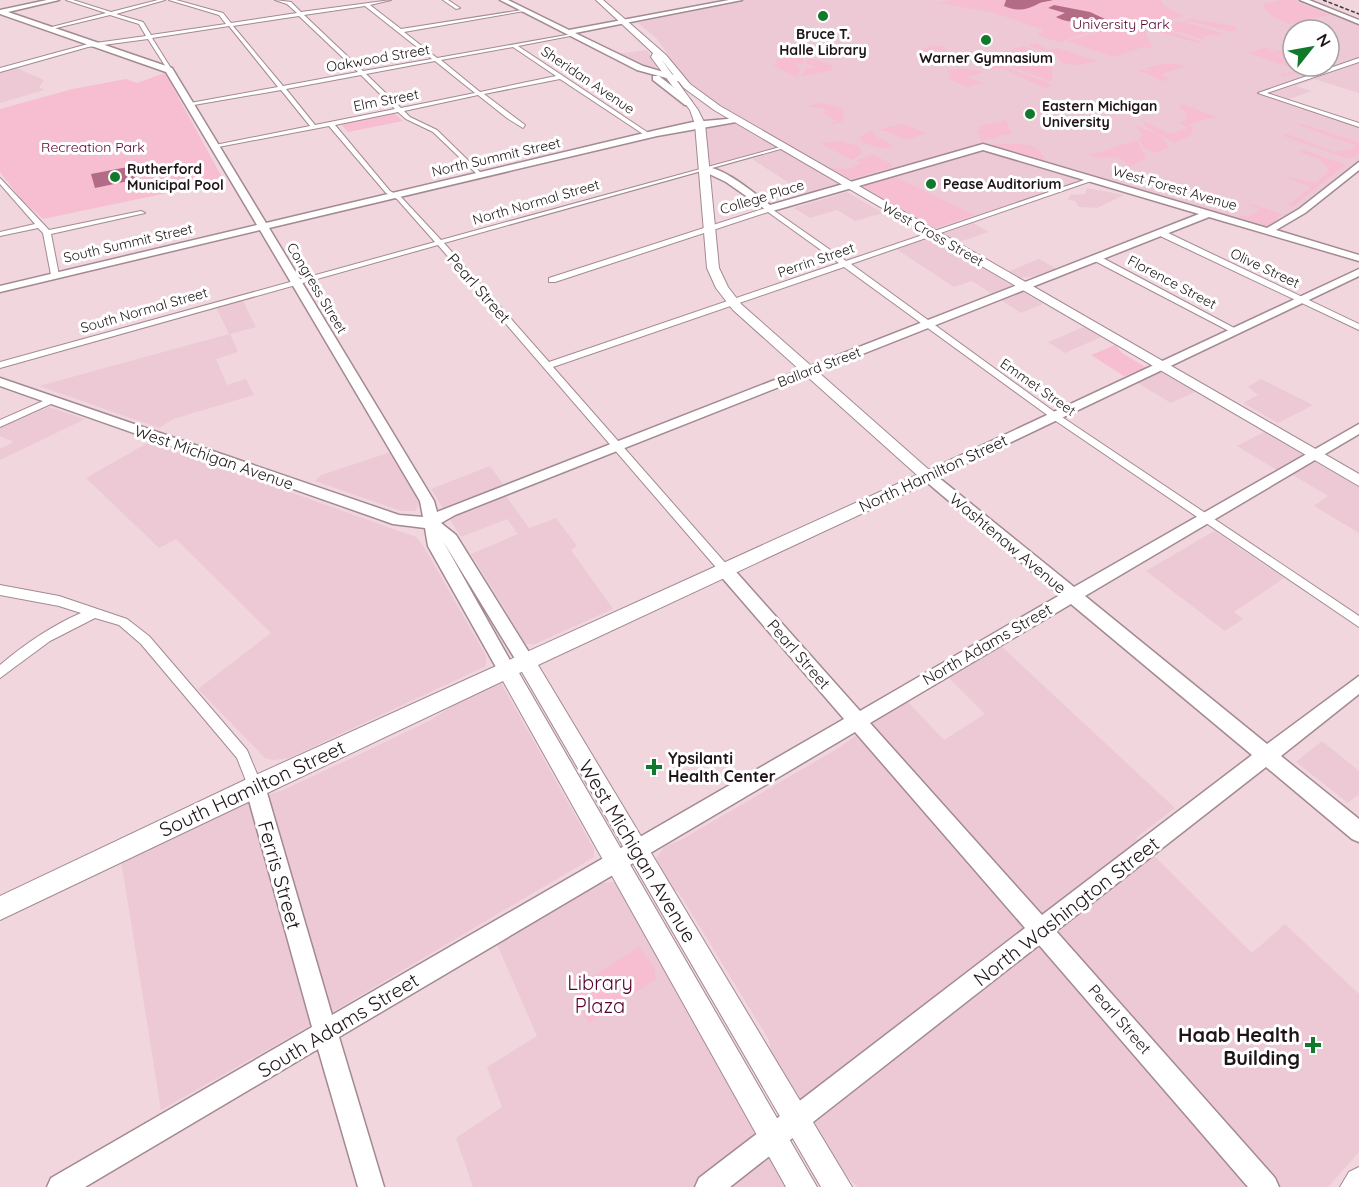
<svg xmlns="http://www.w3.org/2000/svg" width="1359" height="1187" font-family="Quicksand,sans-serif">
	<rect width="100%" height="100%" fill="#f1d6de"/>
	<g fill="#ecc9d5" fill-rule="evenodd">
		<path d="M747,0h550l62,25v68l-45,-14 -18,7 16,5 -26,9 73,24v36l-89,69 -177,-52 -154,52 -7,-1 -146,-83 -79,21 -1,-40 27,-3 -10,-15 -38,-30 -28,-39 -19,-16zM1293,30h36v36h-36z"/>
		<polygon points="647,50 658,67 645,68 617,54"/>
		<polygon points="17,68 44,80 39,87 44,90 0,103 0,72"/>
		<polygon points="783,149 795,158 842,184 808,195 752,159"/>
		<polygon points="1087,188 1124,195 1097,208 1079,207 1075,201 1068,200 1070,195 1085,194"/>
		<polygon points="847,192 883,213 855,221 837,210 810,218 794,208"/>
		<polygon points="973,223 989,232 956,243 943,234"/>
		<polygon points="931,237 934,237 1043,304 1021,313 972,281 954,287 896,249"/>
		<polygon points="1039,259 1057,269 1038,276 1018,278 1007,272"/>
		<polygon points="242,299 256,327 230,334 238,352 216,359 227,385 246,379 254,395 173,419 159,428 39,386 229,334 216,307"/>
		<polygon points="1084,327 1101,337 1065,353 1048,342"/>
		<polygon points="1159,371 1195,392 1171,403 1136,382"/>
		<polygon points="1261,379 1313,405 1278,423 1243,403 1258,395 1248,387"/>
		<polygon points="49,407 85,419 0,460 0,449 14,442 0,436 0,428"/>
		<polygon points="1264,432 1359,487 1359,533 1314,506 1328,496 1293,475 1288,477 1237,446"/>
		<polygon points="149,442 416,537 424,547 486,656 486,666 289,758 273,760 265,758 198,689 271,633 176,539 159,548 86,478"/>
		<polygon points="391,452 420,502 415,511 401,511 315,481 321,475"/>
		<polygon points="490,466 503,484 499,486 529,528 556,518 577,546 571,550 613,609 535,644 526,644 471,554 518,534 507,519 461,537 431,489"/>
		<polygon points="1214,531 1284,578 1234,612 1243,619 1225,631 1146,571"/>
		<polygon points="1001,646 1175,808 1136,838 1252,953 1285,924 1359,994 1359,1152 1328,1187 858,1187 842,1172 771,1053 769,1040 679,893 672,888 656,858 664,847 681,840 842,746 879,717 907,701 944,740 985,714 948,677"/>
		<polygon points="500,681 594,849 594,857 295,1034 161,1110 121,860 245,802 283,790 356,756 429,721 473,693"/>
		<polygon points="1322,741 1359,771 1359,794 1348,803 1296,762"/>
		<polygon points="613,882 618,884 667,969 668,978 701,1037 708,1042 789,1187 473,1187 456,1138 502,1107 487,1067 537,1036 497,944 602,883"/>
	</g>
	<g fill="#f7bdd1">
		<polygon points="953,0 1161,0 1163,5 1183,16 1144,28 1152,48 1144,47 1113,57 1067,41 1098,32 1093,31 1059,42 1037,35 1044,30 992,12 938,3"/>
		<polygon points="1280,0 1292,0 1329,15 1289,24 1274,18 1262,5"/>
		<polygon points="1193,19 1235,26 1236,31 1230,31 1239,34 1190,21 1185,22 1224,34 1202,36 1205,40 1165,27 1160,28 1202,42 1198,43 1155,31 1161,25 1179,21 1187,25 1183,21"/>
		<polygon points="1036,43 1048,50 1058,48 1097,61 1080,65 1063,63 1053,53 1028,46"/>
		<polygon points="932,45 946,47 946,52 955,60 942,63 916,52"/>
		<polygon points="1024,46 1034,50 1027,52 1035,52 1031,56 1043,59 1047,58 1051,61 1030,63 1000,57 1006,51"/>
		<polygon points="1265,48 1277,55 1275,57 1279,55 1268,48 1293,55 1293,63 1289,61 1292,59 1287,61 1297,69 1303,70 1297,66 1317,66 1283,77 1281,75 1292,73 1295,69 1249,53"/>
		<polygon points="800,55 805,57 803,63 795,65 801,69 797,77 772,65 778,64 774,61 776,60"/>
		<polygon points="809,57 833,66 830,68 834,70 801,76 806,68 819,67 806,64"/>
		<polygon points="988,61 1047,82 1051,87 1044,88 1002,68 990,70 992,66"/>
		<polygon points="1001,62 1053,67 1052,81 1049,81"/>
		<polygon points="1167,63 1186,66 1161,74 1170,79 1163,81 1135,69 1151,71 1146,68"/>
		<polygon points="963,68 984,72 967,77 984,84 969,85 974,86 967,87 948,79 951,76 948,71"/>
		<polygon points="165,73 224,181 43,219 22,200 0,172 0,109 73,89 126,79 137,83"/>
		<polygon points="823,103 843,109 843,121 833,125 830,124 837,121 823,114 826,112 824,109 806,106"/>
		<polygon points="1183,104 1216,117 1189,124 1193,128 1190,136 1174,143 1145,126 1143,121 1170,134 1188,128 1180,123 1187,119 1185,111 1178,107"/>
		<polygon points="393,112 403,121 348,132 340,123"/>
		<polygon points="1111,116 1160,135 1168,147 1157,153 1145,149 1139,139 1144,135 1136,126"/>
		<polygon points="1006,120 1012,134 998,135 1000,137 981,141 979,135 987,135 978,134 978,131 982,130 978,127"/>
		<polygon points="902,124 926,133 906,140 886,131 877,130"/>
		<polygon points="1302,124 1359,142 1359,153 1349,159 1283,136 1287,134 1335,152 1355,148 1354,145 1299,125"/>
		<polygon points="871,131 875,134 873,135 894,146 883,149 861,142 860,137"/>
		<path d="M1137,140l9,18 -16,9c-14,-18 -24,-5 -39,-12z"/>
		<polygon points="839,141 858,146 862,153 852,160 820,143"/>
		<path d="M995,144c21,1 41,-5 51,17l-54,-15z"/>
		<polygon points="1304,150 1345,165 1293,206 1284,202 1291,203 1311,187 1286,177 1316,183 1330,171 1320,159 1299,152"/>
		<polygon points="874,155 895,166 850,179 831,168 850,169 861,163 856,160"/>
		<polygon points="895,177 974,215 935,228 864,187"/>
		<polygon points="1244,202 1282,214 1268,226 1239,217 1241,215 1249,217 1260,209"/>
		<polygon points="1115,345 1122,353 1147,368 1124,376 1091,355"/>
		<polygon points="639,947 653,965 656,979 589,1023 567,979 577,973 583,983"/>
	</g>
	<g fill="#b26c86">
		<path d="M1006,0h47c-5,2 -11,1 -15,4 -11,6 -21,8 -34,2z"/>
		<path d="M1054,5l36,7 15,7c-12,7 -39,4 -49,-2l9,-4 -17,-5z"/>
		<polygon points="133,166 138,179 95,188 91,174"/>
	</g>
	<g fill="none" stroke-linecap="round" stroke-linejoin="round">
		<g stroke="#a38a92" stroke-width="2">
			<g id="street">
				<path d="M66,0h7l38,12 47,-12h7l-49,14 27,8 8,13 75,-11 -7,-9 -50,-15h7l47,13 8,10 66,-10 -10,-9 -12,-4 16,2 10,10 90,-12 -21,5 31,24 121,-19 2,1 -120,21 33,26 135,-24 -2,2 -52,10 132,88v2h-4l-86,-57 -76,15 41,31 -2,3 -16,-10 -29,-23 -74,16 6,6 27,13 45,44 1,1 -3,2 -47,-45 -27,-13 -8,-7 -63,13 55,66 11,6 40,43 343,-94v2l-340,95 105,119 290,-99 -71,-51 -213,70h-6v-4l220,-71 77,54 244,-83h4v2l-243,84 205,149 303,203v11l-309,-210 -206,-150 -291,100 175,199 2,3 -6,4 -4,-1 -282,-327 -438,123v-6l435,-120 -38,-43 -11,-6 -57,-67 -116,22 -1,-1 3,-2 95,-19 -29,-36 -93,16 2,-3 88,-16 -49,-61 -77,12 20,32 -3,2 -21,-33 -60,8 -88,25v-4l88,-24 58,-8 -7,-12 -29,-9 -62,15v-2l58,-15zM365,6l67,53 -69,12 -59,-56zM299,16l59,56 -75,14 -50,-60zM513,47l43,29 -76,16 -39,-32zM435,61l40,32 -74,15 -35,-34zM361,75l34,34 -80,16 -29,-36z"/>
				<polygon points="443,0 448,0 460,8 456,9"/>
				<polygon points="1359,58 1359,62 1267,93 1359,123 1359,127 1258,93"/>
				<polygon points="0,178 49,230 141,211 145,213 51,234 59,275 55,277 51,275 43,233 38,228 0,236 0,232 35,224 0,184"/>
				<polygon points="1158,231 1164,231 1359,324 1359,330 1158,235"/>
				<polygon points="1093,256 1099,256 1238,330 1231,332 1093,260"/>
				<polygon points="50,398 53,399 53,403 0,427 0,420"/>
				<path d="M0,585l59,11 68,23 22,17 98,114 15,36 -2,5 -5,2 -5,-2 -13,-33 -96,-114 -22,-19 -24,-7 -45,23 -50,37v-13c25,-21 51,-39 81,-52l-22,-7 -59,-11z"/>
			</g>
		</g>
		<g stroke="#a38a92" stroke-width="3">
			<g id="secondary">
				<path d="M47,0h12l-51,12 164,56 94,155 391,-93 36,-8 46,-4 -3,4 -79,14 -388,92 165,273 3,11 762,-298 -216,-64 -214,62 -43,-30 -23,-11v-4c19,-2 52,27 67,38l213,-61 284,84 32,-19 60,-47v8l-54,43 -29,17 83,25v6l-150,-44 -754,298 -14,8 15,12 79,127 -3,5 -6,2 -6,-2 -77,-126 73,130 -3,5 -6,2 -6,-2 -73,-130 -3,-18 -32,-4 -393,-138v-8l399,137 24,2 -3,-16 -160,-271 -260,62v-6l257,-61 -91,-153 -166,-58v-4z"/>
				<polygon points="500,0 508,0 569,30 729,0 742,0 575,33 643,66 684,78 681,82 637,70"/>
				<polygon points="1300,0 1309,0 1359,20 1359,24"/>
				<polygon points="653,76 659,76 691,101 691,105 685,105 653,80"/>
				<path d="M1359,269v7l-421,201 136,110 285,-163v10l-274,162 182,148 92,-68v18l-78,62 78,63v23l-7,-3 -86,-72 -210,164 219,247 4,9h-31l-209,-242 -309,242h-35l4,-9 326,-250 -170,-196 -516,305 45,150h-26l-40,-138 -233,138h-38l4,-9 261,-151 -67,-241 3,-6 7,-3 7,3 3,6 67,229 512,-296 -126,-146 -2,-4 2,-4h12l130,146 200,-116 -137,-116 -2,-3 2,-3zM1071,604l181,151 -210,160 -172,-192z"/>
			</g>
		</g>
		<g stroke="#a38a92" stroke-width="2">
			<g id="primary">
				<polygon points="596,0 603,0 666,55 690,84 720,106 1359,474 1359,486 714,110 684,88 661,59 698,110 705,124 719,268 728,287 741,304 936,476 934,480 538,665 852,1187 821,1187 522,672 519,673 817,1187 786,1187 503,681 0,920 0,896 247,779 917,475 733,310 716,288 707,268 695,124 690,110 651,57 653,53"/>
				<polygon points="1359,1167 1359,1187 1340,1187 1349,1172"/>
			</g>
		</g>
		<use href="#street" fill="#fff" fill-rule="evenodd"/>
		<use href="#secondary" fill="#fff" fill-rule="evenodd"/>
		<use href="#primary" fill="#fff" fill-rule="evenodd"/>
		<polyline stroke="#43363b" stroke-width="1.5" stroke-dasharray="4 2" stroke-linecap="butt" points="1323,0 1359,14"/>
	</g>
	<g fill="#11792c" stroke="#fff" stroke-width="2">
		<circle cx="823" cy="16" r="6"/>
		<circle cx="986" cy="40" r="6"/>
		<circle cx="1030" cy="114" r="6"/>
		<circle cx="115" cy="177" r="6"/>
		<circle cx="931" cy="184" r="6"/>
		<path d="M651 758h6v6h6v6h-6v6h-6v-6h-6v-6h6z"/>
		<path d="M1310 1036h6v6h6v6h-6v6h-6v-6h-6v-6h6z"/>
	</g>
	<g text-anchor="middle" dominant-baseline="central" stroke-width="6" stroke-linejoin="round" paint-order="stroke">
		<g font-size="14" fill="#57002e" stroke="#fff">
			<text x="1121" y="24">University Park</text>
			<text x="93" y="147">Recreation Park</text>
		</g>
		<g font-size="14" font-weight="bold" fill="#1f1519" stroke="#fff" text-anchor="start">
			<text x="823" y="34" text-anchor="middle">Bruce T.<tspan x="823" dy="16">Halle Library</tspan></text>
			<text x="986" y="58" text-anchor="middle">Warner Gymnasium</text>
			<text x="1042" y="106">Eastern Michigan<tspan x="1042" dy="16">University</tspan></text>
			<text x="127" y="169">Rutherford<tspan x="127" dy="16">Municipal Pool</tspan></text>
			<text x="943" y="184">Pease Auditorium</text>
		</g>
		<g font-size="14" fill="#1f1519" stroke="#fff">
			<text transform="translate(378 58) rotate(-10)">Oakwood Street</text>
			<text transform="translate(588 80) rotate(34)">Sheridan Avenue</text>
			<text transform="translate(386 100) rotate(-11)">Elm Street</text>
			<text transform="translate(496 157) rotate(-13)">North Summit Street</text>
			<text transform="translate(1175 188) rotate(16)">West Forest Avenue</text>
			<text transform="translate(762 197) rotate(-17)">College Place</text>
			<text transform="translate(536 202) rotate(-16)">North Normal Street</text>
			<text transform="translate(933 234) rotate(30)">West Cross Street</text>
			<text transform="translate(128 243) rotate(-13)">South Summit Street</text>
			<text transform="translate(816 260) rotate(-19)">Perrin Street</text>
			<text transform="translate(1265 268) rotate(25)">Olive Street</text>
			<text transform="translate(1172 282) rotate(28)">Florence Street</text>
			<text transform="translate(317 288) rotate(59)">Congress Street</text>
			<text transform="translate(144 310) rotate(-16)">South Normal Street</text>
			<text transform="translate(819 367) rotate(-21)">Ballard Street</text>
			<text transform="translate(1038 387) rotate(35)">Emmet Street</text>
		</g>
		<g font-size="16" fill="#1f1519" stroke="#fff">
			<text transform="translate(479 288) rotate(49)">Pearl Street</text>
			<text transform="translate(214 457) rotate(19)">West Michigan Avenue</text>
			<text transform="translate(933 473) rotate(-25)">North Hamilton Street</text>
			<text transform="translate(1008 543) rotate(40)">Washtenaw Avenue</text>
			<text transform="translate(987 644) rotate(-30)">North Adams Street</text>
			<text transform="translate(799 654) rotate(49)">Pearl Street</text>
			<text transform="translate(1120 1019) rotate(49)">Pearl Street</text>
		</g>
		<g font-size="16" font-weight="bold" fill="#1f1519" stroke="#fff" text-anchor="start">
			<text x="668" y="758">Ypsilanti<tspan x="668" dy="18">Health Center</tspan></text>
		</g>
		<g font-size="20" fill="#1f1519" stroke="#fff">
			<text transform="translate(252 788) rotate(-25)">South Hamilton Street</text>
			<text transform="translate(638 851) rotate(59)">West Michigan Avenue</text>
			<text transform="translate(280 875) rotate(74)">Ferris Street</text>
			<text transform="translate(1066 911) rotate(-38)">North Washington Street</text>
			<text transform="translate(338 1025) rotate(-31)">South Adams Street</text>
		</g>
		<g font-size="20" fill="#57002e" stroke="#fff">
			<text x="600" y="982">Library<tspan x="600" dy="23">Plaza</tspan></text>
		</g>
		<g font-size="20" font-weight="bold" fill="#1f1519" stroke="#fff" text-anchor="end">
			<text x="1300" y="1034">Haab Health<tspan x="1300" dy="23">Building</tspan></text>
		</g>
	</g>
	<g transform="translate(1311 48) rotate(59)"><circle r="28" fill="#ffffff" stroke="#a5a1a3" stroke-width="1.5"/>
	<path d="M0-4.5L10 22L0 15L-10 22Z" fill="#11792c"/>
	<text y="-9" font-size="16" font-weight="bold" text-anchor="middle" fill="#1f1519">N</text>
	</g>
</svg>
